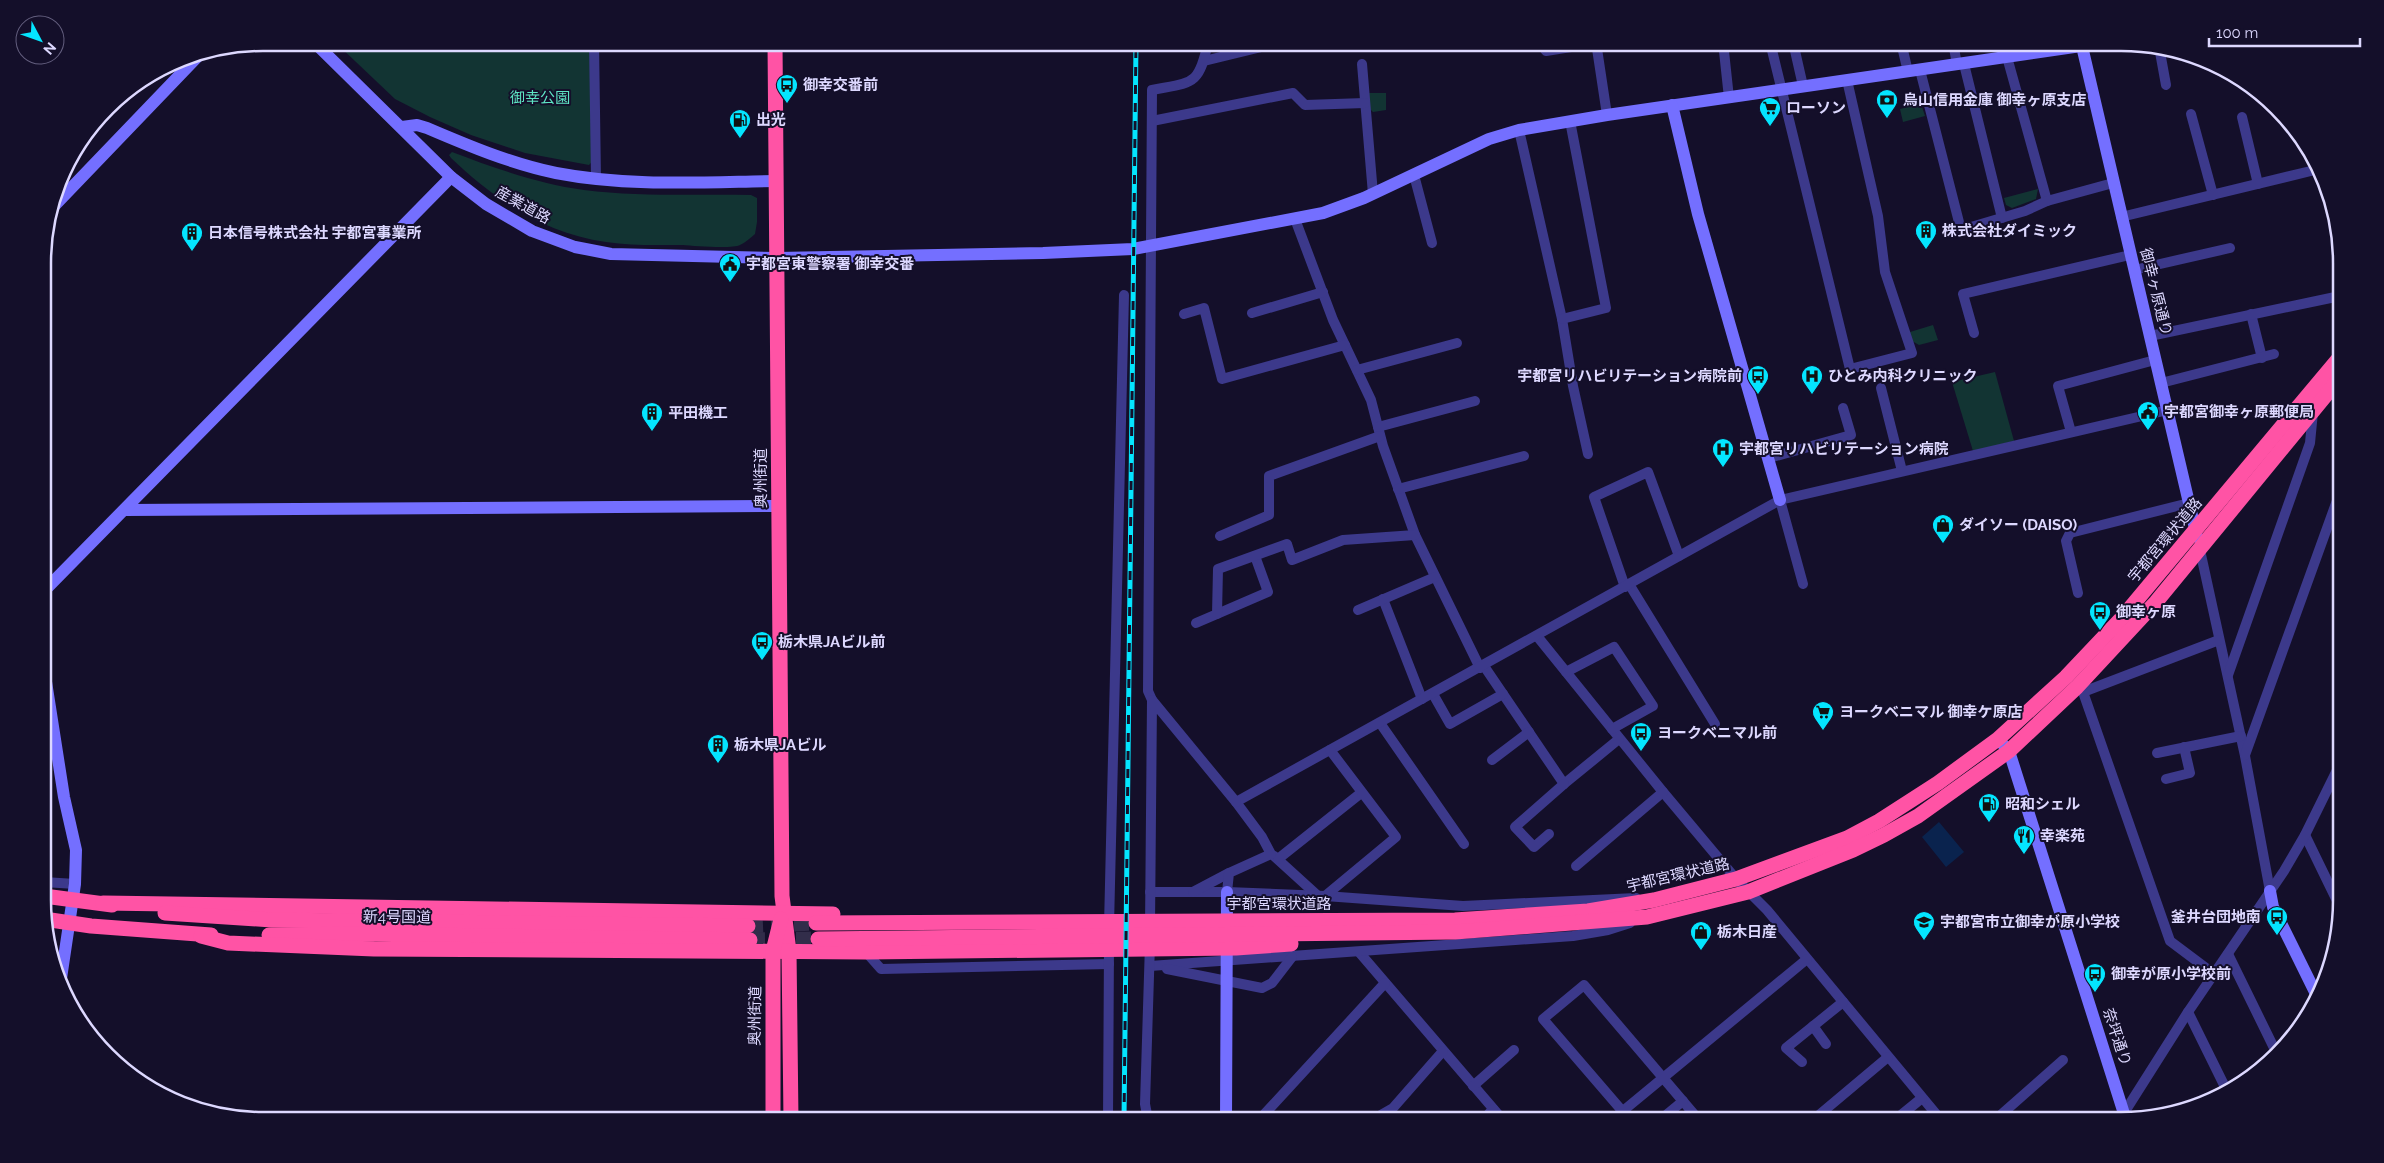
<svg xmlns="http://www.w3.org/2000/svg" width="2384" height="1163" font-family="Raleway,'Noto Sans JP',sans-serif">
	<rect width="100%" height="100%" fill="#140f2a"/>
	<g fill="#123433">
		<polygon points="336,43 595,43 598,155 589,165 525,153 471,135 430,117 395,99"/>
		<polygon points="1368,93 1386,93 1386,110 1373,112 1369,108"/>
		<polygon points="1921,104 1925,116 1903,122 1900,109"/>
		<path d="M452,152c42,16 87,32 132,38 55,7 112,4 167,5l6,3v24l-2,12c-5,4 -10,9 -15,11 -7,4 -47,1 -57,0 -26,0 -52,1 -77,-3 -62,-9 -111,-42 -155,-84l-2,-3z"/>
		<polygon points="2038,189 2036,199 2012,208 2006,205 2004,198"/>
		<polygon points="1933,325 1938,340 1919,345 1912,341 1910,332"/>
		<polygon points="1995,372 2014,441 1973,451 1952,382"/>
	</g>
	<polygon fill="#0a234e" points="1939,822 1964,852 1946,867 1922,837"/>
	<g fill="none" stroke-linecap="round" stroke-linejoin="round">
		<g stroke="#322d4a" stroke-width="15" stroke-dasharray="15 8" stroke-linecap="butt">
			<polyline points="748,926 816,923"/>
			<polyline points="750,940 818,939"/>
		</g>
		<g stroke="#3c398b" stroke-width="10">
			<polyline points="594,42 596,179"/>
			<polyline points="1539,42 1546,51 1596,43"/>
			<polyline points="1596,42 1607,115"/>
			<polyline points="1723,42 1729,98"/>
			<polyline points="1770,42 1850,369 1912,353 1885,272 1878,216 1847,80"/>
			<polyline points="1793,42 1803,86"/>
			<polyline points="1901,42 1908,72"/>
			<polyline points="1953,42 1957,65"/>
			<polyline points="1496,47 1524,42"/>
			<polyline points="2160,52 2166,85"/>
			<polyline points="2007,57 2047,201"/>
			<polyline points="1204,61 1278,43"/>
			<polyline points="1362,64 1373,194"/>
			<polyline points="1964,64 2002,218"/>
			<polyline points="1920,70 1961,230 2025,211 2047,201 2113,183"/>
			<polyline points="2191,114 2213,195"/>
			<polyline points="2242,117 2258,184"/>
			<polyline points="1152,121 1293,93 1305,105 1365,103"/>
			<polyline points="1519,130 1562,319 1573,386 1588,454"/>
			<polyline points="1414,175 1432,243"/>
			<polyline points="2121,217 2319,169"/>
			<polyline points="1295,219 1333,320 1371,400 1383,446 1415,535 1480,668"/>
			<polyline points="2134,270 2230,248"/>
			<polyline points="1252,313 1323,292"/>
			<polyline points="1184,314 1204,308 1222,379 1345,345"/>
			<polyline points="2251,314 2262,358"/>
			<polyline points="1562,319 1606,308 1570,121"/>
			<polyline points="1974,333 1963,294 2130,255"/>
			<polyline points="2150,336 2340,296"/>
			<polyline points="1357,370 1457,343"/>
			<polyline points="2161,383 2274,354"/>
			<polyline points="1881,388 1902,471"/>
			<polyline points="1378,427 1475,401"/>
			<polyline points="2071,432 2058,386 2155,360"/>
			<polyline points="1769,458 1851,435 1843,408"/>
			<polyline points="1398,489 1524,456"/>
			<polyline points="1780,500 1803,584"/>
			<polyline points="1220,536 1269,515 1269,476 1380,436"/>
			<polyline points="2200,550 2245,756 2270,891"/>
			<polyline points="1629,584 1715,724"/>
			<polyline points="1625,587 1594,497 1648,472 1679,556"/>
			<polyline points="2078,593 2066,541 2070,533 2189,503"/>
			<polyline points="1383,599 1422,699"/>
			<polyline points="1358,610 1435,577"/>
			<polyline points="1217,614 1268,592 1255,556"/>
			<polyline points="1196,623 1217,614 1218,569 1287,544 1292,560 1343,540 1415,535"/>
			<polyline points="1537,636 1663,792 1736,879 1767,910 1941,1120"/>
			<polyline points="1484,666 1564,784 1619,739"/>
			<polyline points="1566,672 1614,647 1653,706 1612,729"/>
			<polyline points="2228,675 2310,443 2313,412"/>
			<polyline points="1433,694 1450,724 1503,694"/>
			<path d="M1152,700l-4,-9 4,-601c41,-8 47,-4 56,-48"/>
			<polyline points="1380,723 1464,844"/>
			<polyline points="2157,753 2241,736"/>
			<polyline points="2245,755 2339,495 2340,495"/>
			<polyline points="1492,760 1529,732"/>
			<polyline points="2166,779 2190,773 2184,747"/>
			<polyline points="1549,834 1534,847 1515,827 1564,784"/>
			<polyline points="2305,835 2340,907"/>
			<polyline points="1274,856 1318,896"/>
			<polyline points="1278,859 1361,793"/>
			<polyline points="1576,866 1663,792"/>
			<polyline points="44,882 75,884"/>
			<polyline points="1150,892 1227,892 1325,896 1463,906 1636,898"/>
			<polyline points="1193,892 1229,873"/>
			<polyline points="1227,892 1229,873 1271,854 1262,837 1236,802 1780,500 2168,410"/>
			<polyline points="1325,896 1396,837 1330,750"/>
			<polyline points="1109,926 1124,295"/>
			<polyline points="1150,927 1152,700 1236,802"/>
			<polyline points="866,952 881,969 1109,964"/>
			<polyline points="1359,952 1503,1120"/>
			<polyline points="2228,954 2277,1054"/>
			<polyline points="1150,966 1573,936 1608,930 1630,923"/>
			<polyline points="1167,969 1262,988 1272,983 1292,957"/>
			<polyline points="2214,974 2170,941 2083,692 2219,640"/>
			<polyline points="2188,1012 2227,1091"/>
			<polyline points="1813,1026 1826,1044"/>
			<polyline points="1802,1062 1786,1048 1843,1002"/>
			<polyline points="1473,1086 1514,1050"/>
			<polyline points="2124,1113 2188,1012 2284,871 2305,835 2341,762"/>
			<polyline points="1108,1120 1109,945"/>
			<polyline points="1148,1120 1145,1104 1150,944"/>
			<polyline points="1259,1120 1385,983"/>
			<polyline points="1372,1120 1393,1108 1443,1051"/>
			<polyline points="1483,1120 1493,1109"/>
			<polyline points="1612,1120 1807,959"/>
			<polyline points="1630,1120 1543,1019 1584,985 1699,1120"/>
			<polyline points="1660,1120 1683,1101"/>
			<polyline points="1813,1120 1888,1057"/>
			<polyline points="1895,1120 1922,1098"/>
			<polyline points="1995,1120 2063,1060"/>
		</g>
		<g stroke="#746fff" stroke-width="12">
			<polyline points="314,42 451,177 486,204 532,231 575,247 611,254 777,258 1043,253 1133,249 1323,213 1364,198 1489,139 1519,130 1607,115 2081,46 2123,43"/>
			<polyline points="2081,42 2197,537"/>
			<polyline points="1672,105 1698,214 1780,500"/>
			<path d="M402,127l15,-2 10,3c42,18 85,36 129,45 72,14 148,9 220,8"/>
			<polyline points="55,205 199,55"/>
			<polyline points="125,510 779,506"/>
			<polyline points="44,591 451,177"/>
			<polyline points="44,669 64,797 76,850 75,884 60,985"/>
			<polyline points="1998,739 2009,751 2126,1120"/>
			<polyline points="2270,891 2273,907 2318,998"/>
			<polyline points="1226,1120 1227,892"/>
		</g>
		<g stroke="#ff53a5" stroke-width="15">
			<polyline points="775,42 782,896 789,951 791,1120"/>
			<polyline points="44,896 112,905"/>
			<polyline points="103,903 833,914"/>
			<polyline points="165,913 272,920 748,926"/>
			<polyline points="44,919 91,926 211,935"/>
			<polyline points="816,923 1455,920 1588,911 1654,900 1736,879 1847,838 1879,821 1938,783 1998,739 2066,677 2120,620 2340,357"/>
			<polyline points="269,935 360,934 750,940"/>
			<polyline points="201,936 228,943 374,949 866,952 1236,948 1291,944"/>
			<polyline points="818,939 1455,932 1647,917 1748,892 1853,850 1884,835 1918,816 2009,751 2077,687 2156,602 2340,378"/>
			<polyline points="773,1120 773,951 781,919"/>
		</g>
		<g stroke="#04e5ff" stroke-width="5">
			<polyline id="rail" points="1124,1120 1136,42"/>
		</g>
		<use href="#rail" stroke="#140f2a" stroke-width="3" stroke-dasharray="9" stroke-linecap="butt"/>
	</g>
	<defs>
		<g id="bus-pin" transform="scale(1.125)"><path d="M0 17L-7.5 6A9.5 9.5 0 1 1 7.5 6Z" fill="#04e5ff" stroke="#140f2a"/><path d="M-5-6H5V4H4V6H2V4H-2V6H-4V4H-5ZM-3.5-4V0h7V-4ZM-3.5 1.2v1.5H-2V1.2ZM2 1.2v1.5H3.5V1.2Z" fill="#111"/></g>
		<g id="bank-pin" transform="scale(1.125)"><path d="M0 17L-7.5 6A9.5 9.5 0 1 1 7.5 6Z" fill="#04e5ff" stroke="#140f2a"/><path d="M-6-4H6V4H-6ZM0-2.3a2.3 2.3 0 1 0 0 4.6a2.3 2.3 0 1 0 0-4.6Z" fill="#111"/></g>
		<g id="supermarket-pin" transform="scale(1.125)"><path d="M0 17L-7.5 6A9.5 9.5 0 1 1 7.5 6Z" fill="#04e5ff" stroke="#140f2a"/><path d="M-6-5.5h2.5l.6 2H6L4.5 2H-2.5L-4.4-4H-6ZM-1.5 3.2a1.3 1.3 0 1 0 .1 0ZM3 3.2a1.3 1.3 0 1 0 .1 0Z" fill="#111"/></g>
		<g id="fuel-pin" transform="scale(1.125)"><path d="M0 17L-7.5 6A9.5 9.5 0 1 1 7.5 6Z" fill="#04e5ff" stroke="#140f2a"/><path d="M-5.5-6h7V0h2V4h1.3V-2.5L3-4.5l.8-.8L6-3V5H2.5V1h-1V6h-7ZM-4.2-4.7v3.2H.2V-4.7Z" fill="#111"/></g>
		<g id="building-pin" transform="scale(1.125)"><path d="M0 17L-7.5 6A9.5 9.5 0 1 1 7.5 6Z" fill="#04e5ff" stroke="#140f2a"/><path d="M-4-6H4V6H1V3H-1V6H-4ZM-2.5-4.3h1.7v1.8h-1.7ZM.8-4.3h1.7v1.8H.8ZM-2.5-1h1.7V.8h-1.7ZM.8-1h1.7V.8H.8Z" fill="#111"/></g>
		<g id="civic-pin" transform="scale(1.125)"><path d="M0 17L-7.5 6A9.5 9.5 0 1 1 7.5 6Z" fill="#04e5ff" stroke="#140f2a"/><path d="M-.6-6.5H3V-4.5H.6V-3L4-1V1h2V6H-6V1h2V-1L-.6-3ZM-1.2 2.5V6h2.4V2.5Z" fill="#111"/></g>
		<g id="hospital-pin" transform="scale(1.125)"><path d="M0 17L-7.5 6A9.5 9.5 0 1 1 7.5 6Z" fill="#04e5ff" stroke="#140f2a"/><path d="M-5-5h3v3.5h4V-5h3V5h-3V1.5h-4V5h-3Z" fill="#111"/></g>
		<g id="shop-pin" transform="scale(1.125)"><path d="M0 17L-7.5 6A9.5 9.5 0 1 1 7.5 6Z" fill="#04e5ff" stroke="#140f2a"/><path d="M-5-2.5h2.3a2.7 3.5 0 0 1 5.4 0H5L5.5 6h-11ZM-1.5-2.5h3a1.5 2.3 0 0 0-3 0Z" fill="#111"/></g>
		<g id="restaurant-pin" transform="scale(1.125)"><path d="M0 17L-7.5 6A9.5 9.5 0 1 1 7.5 6Z" fill="#04e5ff" stroke="#140f2a"/><path d="M-5-6h1v4h1v-4h1v4h1v-4h1v5L-1.5 .5V6h-2V.5L-5-1ZM5-6V6H3V1.5H1.5Q1.5-4 5-6Z" fill="#111"/></g>
		<g id="school-pin" transform="scale(1.125)"><path d="M0 17L-7.5 6A9.5 9.5 0 1 1 7.5 6Z" fill="#04e5ff" stroke="#140f2a"/><path d="M0-5L7-2L0 1L-7-2ZM-4 1L0 2.5L4 1V4Q0 6-4 4Z" fill="#111"/></g>
	</defs>
	<g fill-rule="evenodd">
		<use href="#bus-pin" x="787" y="85"/>
		<use href="#bank-pin" x="1887" y="100"/>
		<use href="#supermarket-pin" x="1770" y="108"/>
		<use href="#fuel-pin" x="740" y="120"/>
		<use href="#building-pin" x="1926" y="231"/>
		<use href="#building-pin" x="192" y="233"/>
		<use href="#civic-pin" x="730" y="264"/>
		<use href="#bus-pin" x="1758" y="376"/>
		<use href="#hospital-pin" x="1812" y="376"/>
		<use href="#civic-pin" x="2148" y="412"/>
		<use href="#building-pin" x="652" y="413"/>
		<use href="#hospital-pin" x="1723" y="449"/>
		<use href="#shop-pin" x="1943" y="525"/>
		<use href="#bus-pin" x="2100" y="612"/>
		<use href="#bus-pin" x="762" y="642"/>
		<use href="#supermarket-pin" x="1823" y="712"/>
		<use href="#bus-pin" x="1641" y="733"/>
		<use href="#building-pin" x="718" y="745"/>
		<use href="#fuel-pin" x="1989" y="804"/>
		<use href="#restaurant-pin" x="2024" y="836"/>
		<use href="#bus-pin" x="2277" y="917"/>
		<use href="#school-pin" x="1924" y="922"/>
		<use href="#shop-pin" x="1701" y="932"/>
		<use href="#bus-pin" x="2095" y="974"/>
	</g>
	<g text-anchor="middle" dominant-baseline="central" stroke-width="4" stroke-linejoin="round" paint-order="stroke">
		<g font-size="15" font-weight="bold" fill="#ddd8ff" stroke="#140f2a" text-anchor="start">
			<text x="803" y="85">御幸交番前</text>
			<text x="1903" y="100">烏山信用金庫 御幸ヶ原支店</text>
			<text x="1786" y="108">ローソン</text>
			<text x="756" y="120">出光</text>
			<text x="1942" y="231">株式会社ダイミック</text>
			<text x="208" y="233">日本信号株式会社 宇都宮事業所</text>
			<text x="746" y="264">宇都宮東警察署 御幸交番</text>
			<text x="1742" y="376" text-anchor="end">宇都宮リハビリテーション病院前</text>
			<text x="1828" y="376">ひとみ内科クリニック</text>
			<text x="2164" y="412">宇都宮御幸ヶ原郵便局</text>
			<text x="668" y="413">平田機工</text>
			<text x="1739" y="449">宇都宮リハビリテーション病院</text>
			<text x="1959" y="525">ダイソー (DAISO)</text>
			<text x="2116" y="612">御幸ヶ原</text>
			<text x="778" y="642">栃木県JAビル前</text>
			<text x="1839" y="712">ヨークベニマル 御幸ケ原店</text>
			<text x="1657" y="733">ヨークベニマル前</text>
			<text x="734" y="745">栃木県JAビル</text>
			<text x="2005" y="804">昭和シェル</text>
			<text x="2040" y="836">幸楽苑</text>
			<text x="2261" y="917" text-anchor="end">釜井台団地南</text>
			<text x="1940" y="922">宇都宮市立御幸が原小学校</text>
			<text x="1717" y="932">栃木日産</text>
			<text x="2111" y="974">御幸が原小学校前</text>
		</g>
		<g font-size="15" fill="#5ee5c4" stroke="#140f2a">
			<text x="540" y="98">御幸公園</text>
		</g>
		<g font-size="15" fill="#ddd8ff" stroke="#140f2a">
			<text transform="translate(523 205) rotate(29)">産業道路</text>
			<text transform="translate(2156 292) rotate(76)">御幸ヶ原通り</text>
			<text transform="translate(761 478) rotate(-90)">奥州街道</text>
			<text transform="translate(2165 540) rotate(-50)">宇都宮環状道路</text>
			<text transform="translate(1678 875) rotate(-13)">宇都宮環状道路</text>
			<text x="1279" y="904">宇都宮環状道路</text>
			<text transform="translate(397 917) rotate(1)">新4号国道</text>
			<text transform="translate(755 1016) rotate(-89)">奥州街道</text>
			<text transform="translate(2117 1037) rotate(72)">奈坪通り</text>
		</g>
	</g>
	<path d="M0 0H2384V1163H0ZM263 51H2121A212 212 0 0 1 2333 263V900A212 212 0 0 1 2121 1112H263A212 212 0 0 1 51 900V263A212 212 0 0 1 263 51Z" fill="#140f2a" fill-rule="evenodd"/>
	<path fill="none" stroke="#ddd8ff" stroke-width="2.5" d="M263 51H2121A212 212 0 0 1 2333 263V900A212 212 0 0 1 2121 1112H263A212 212 0 0 1 51 900V263A212 212 0 0 1 263 51Z"/>
	<g transform="translate(40 40) rotate(131)"><circle r="24" fill="#140f2a" stroke="#645f7f"/>
	<path d="M0-4L9 19L0 12L-9 19Z" fill="#04e5ff"/>
	<text y="-8" font-size="14" font-weight="bold" text-anchor="middle" fill="#ddd8ff">N</text>
	</g>
	<path d="M2209 38v8h151v-8" fill="none" stroke="#ddd8ff" stroke-width="2.5"/>
	<text x="2216" y="38" font-size="15" fill="#ddd8ff" stroke="#140f2a" stroke-width="4" paint-order="stroke">100 m</text>
</svg>
